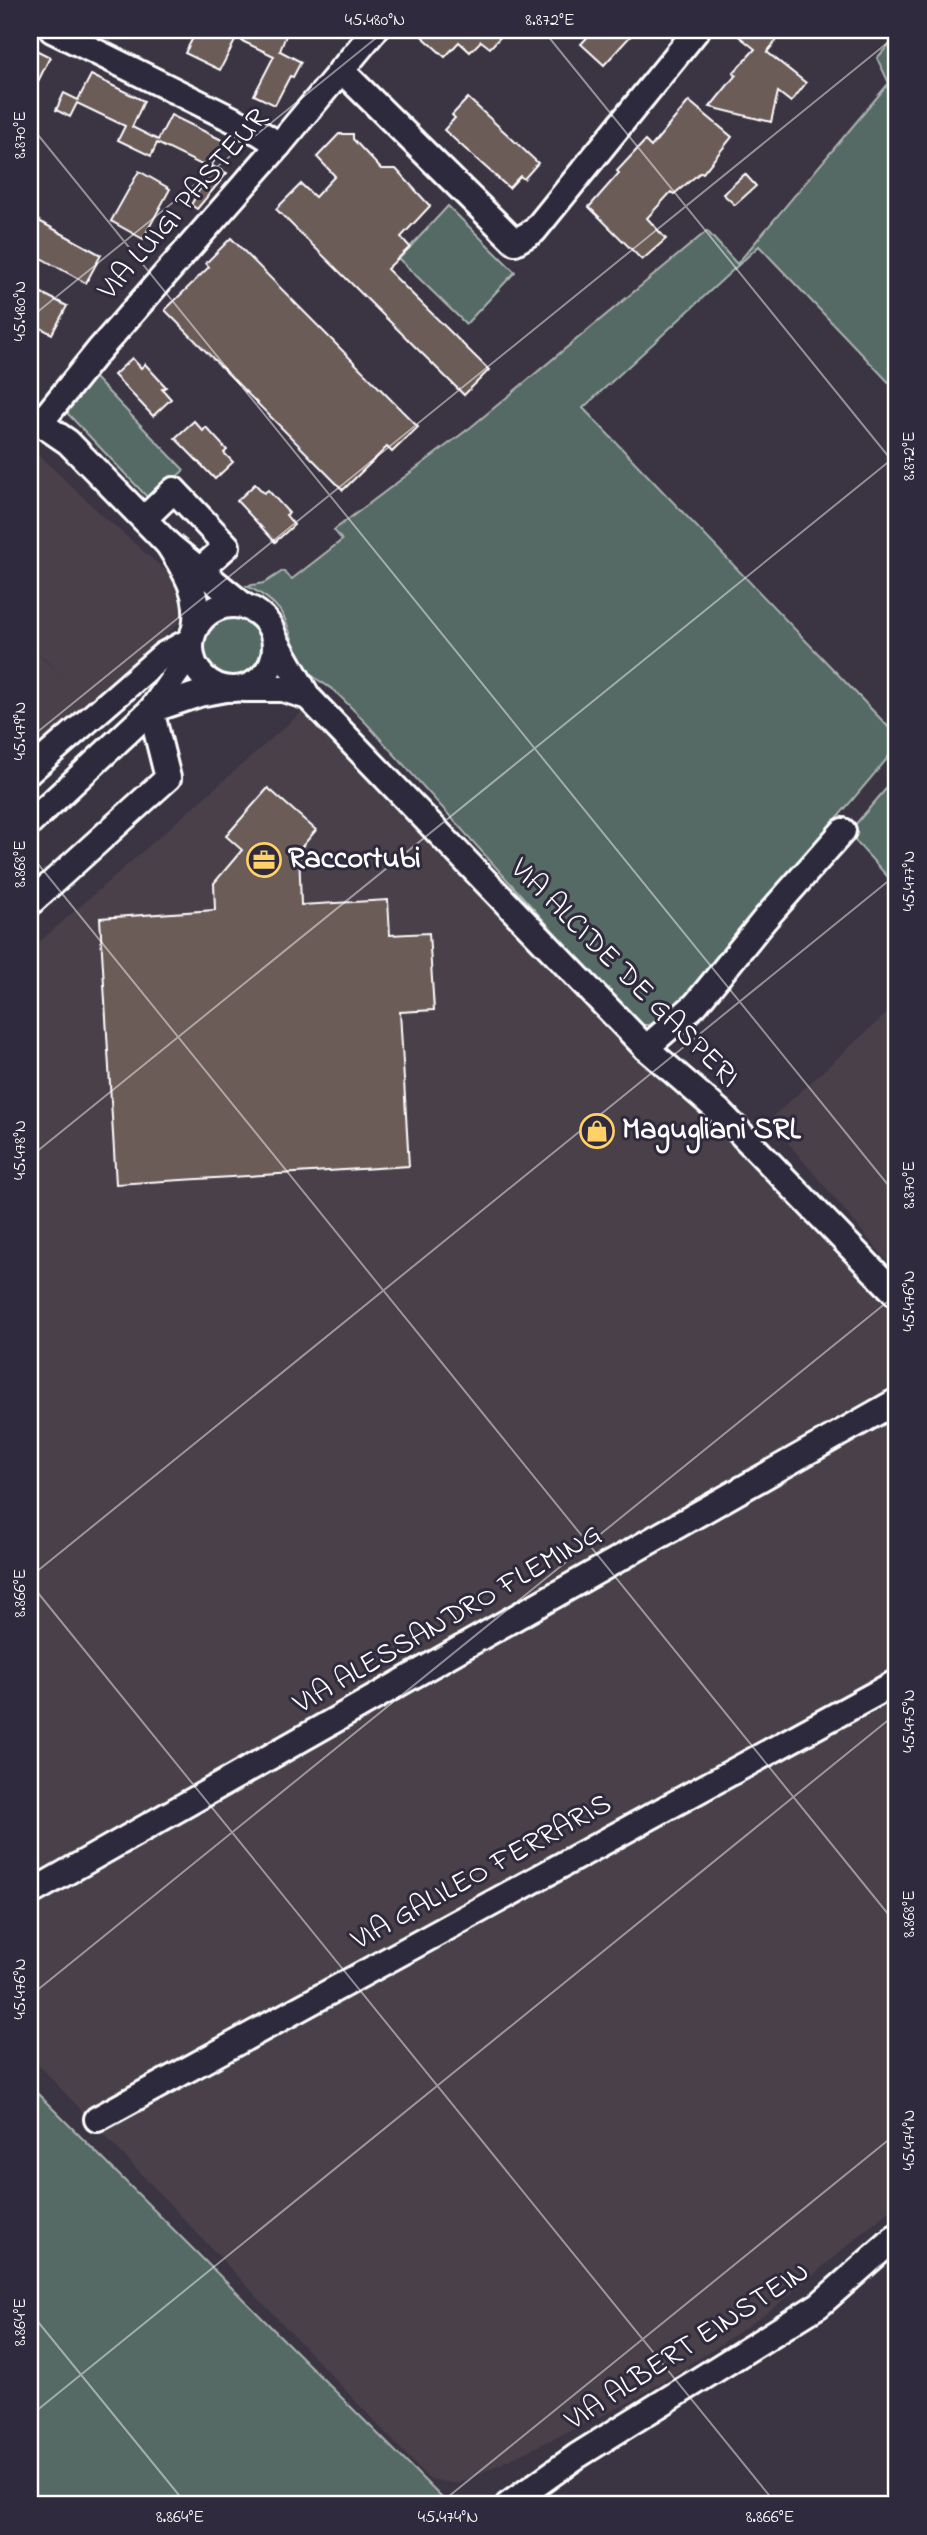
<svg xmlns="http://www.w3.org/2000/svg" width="927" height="2535" font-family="'Indie Flower',sans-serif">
	<rect width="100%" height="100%" fill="#3b3443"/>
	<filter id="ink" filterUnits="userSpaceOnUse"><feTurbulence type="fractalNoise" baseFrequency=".0143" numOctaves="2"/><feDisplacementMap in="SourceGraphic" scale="14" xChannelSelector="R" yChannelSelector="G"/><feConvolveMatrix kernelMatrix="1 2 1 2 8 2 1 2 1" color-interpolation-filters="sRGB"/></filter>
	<g filter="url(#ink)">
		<g fill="#4a404a">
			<polygon points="30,447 104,517 172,576 183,590 184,613 178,623 94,706 30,762 30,647 64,678 30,645"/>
			<polygon points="303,711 638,1055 727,1132 897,1313 897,2204 775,2307 711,2351 627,2404 458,2484 429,2479 30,2056 30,950"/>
			<polygon points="897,1004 897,1273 769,1120"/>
		</g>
		<g fill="#556a65" stroke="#aab4b2" stroke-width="2">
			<path d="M897,36v355l-138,-145 -176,162 314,328v11l-207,245 -40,33h-8l-60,-62 -215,-239c-11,-11 -22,-24 -34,-34 -8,-7 -20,-11 -26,-20 -27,-40 -7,-57 -60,-84l17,-3 19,-12 9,8 50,-39 -8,-10 137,-103 236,-196 30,33 152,-181 -12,-25z"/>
			<polygon points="448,206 515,272 466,324 399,259"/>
			<polygon points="93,376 184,470 151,501 68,414 69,404"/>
			<circle cx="233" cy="646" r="31"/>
			<polygon points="897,776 897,887 848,833"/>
			<polygon points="30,2086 449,2505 30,2505"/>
		</g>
		<g fill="#6c5b59" stroke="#fff" stroke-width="2">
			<polygon points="197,30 223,30 237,37 220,70 185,53"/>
			<polygon points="248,30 288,30 280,51 301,62 293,77 290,76 275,105 254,95 274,56 242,41"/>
			<polygon points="415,30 507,30 490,48 481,41 470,52 459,42 445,57"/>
			<polygon points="594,30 636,30 604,65 581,44"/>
			<polygon points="731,30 785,30 767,52 806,83 791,102 778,92 771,122 710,107 736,75 733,73 755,49"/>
			<polygon points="30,47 50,57 30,98"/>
			<polygon points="91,75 144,101 132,127 158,140 171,115 224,141 210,169 157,143 151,156 118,140 125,126 77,103 70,117 56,110 64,93 78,100"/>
			<polygon points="468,98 538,163 524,179 520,176 509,188 444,130 455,118 452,115"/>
			<polygon points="689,101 732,137 703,173 701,172 674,194 671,192 647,218 666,239 642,260 589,207 619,173 617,171 645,141 651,147"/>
			<polygon points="339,134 353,134 353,139 381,169 396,169 430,206 401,237 410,247 387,269 489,370 464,395 276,209 301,184 315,197 335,176 317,157"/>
			<polygon points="212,166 227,173 197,209 191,205"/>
			<polygon points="139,171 170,189 143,239 111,221"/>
			<polygon points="745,174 756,186 735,205 723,194"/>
			<polygon points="30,216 101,255 86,283 30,252"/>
			<polygon points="231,238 418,427 392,452 387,447 343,490 165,310 209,267 206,263"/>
			<polygon points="30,287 67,306 52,334 41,328 30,350"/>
			<polygon points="132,358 141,368 145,364 166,387 162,389 171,399 153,416 114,375"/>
			<polygon points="194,421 203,431 206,427 227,450 224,453 233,462 215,479 175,438"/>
			<polygon points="255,484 264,493 268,490 289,513 286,515 294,525 275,542 237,501"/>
			<polygon points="268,788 316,830 299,850 301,905 388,900 390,935 429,933 434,1010 400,1012 409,1166 116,1184 100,918 215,910 214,883 242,850 226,836"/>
		</g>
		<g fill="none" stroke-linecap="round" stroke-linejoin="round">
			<g stroke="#fff" stroke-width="30">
				<g id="minor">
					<polyline points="52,30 260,133 279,145"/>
					<polyline points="341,70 515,242 534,231 697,30"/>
					<polyline points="30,416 68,442 168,544"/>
					<polyline points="41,422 99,350 279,145 375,30"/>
					<polyline points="145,518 174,490 227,546 201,569"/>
					<circle cx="233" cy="647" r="42"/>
					<path d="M195,629c6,-34 -9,-57 -27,-85l75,61"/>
					<polyline points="191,641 181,667 151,710 199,694 226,689"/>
					<polyline points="244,689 283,689 308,697 275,639"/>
					<polyline points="308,697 646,1048 720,1112 897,1295"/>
					<polyline points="30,771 163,655 191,640"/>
					<polyline points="30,823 151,710 168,778 30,903"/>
					<polyline points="646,1048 696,1004 765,919 843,831"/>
					<polyline points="30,1893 897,1401"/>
					<polyline points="97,2119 897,1682"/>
					<polyline points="508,2505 577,2456 819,2305 897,2236"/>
				</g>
			</g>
			<use href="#minor" stroke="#2f2a3d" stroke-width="24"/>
		</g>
	</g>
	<path fill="none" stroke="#fff" stroke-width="2" stroke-opacity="0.45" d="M543,30l354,437M30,125l867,1071M30,318l356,-288M30,738l867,-703M30,854l867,1071M30,1157l867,-702M30,1577l867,-703M30,1583l747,922M30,1996l867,-702M30,2312l157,193M30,2416l867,-703M438,2505l459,-372"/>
	<defs>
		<g id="office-ring" transform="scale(1.75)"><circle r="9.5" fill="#2f2a3d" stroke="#ffd166" stroke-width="1.5"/><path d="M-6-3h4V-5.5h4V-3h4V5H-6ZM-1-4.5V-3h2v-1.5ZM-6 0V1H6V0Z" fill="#ffd166"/></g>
		<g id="shop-ring" transform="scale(1.75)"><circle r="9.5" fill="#2f2a3d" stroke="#ffd166" stroke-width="1.5"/><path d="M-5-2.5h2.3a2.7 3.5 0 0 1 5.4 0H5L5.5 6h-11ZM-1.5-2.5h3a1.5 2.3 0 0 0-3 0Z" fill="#ffd166"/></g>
	</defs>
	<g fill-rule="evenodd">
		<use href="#office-ring" x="264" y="860"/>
		<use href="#shop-ring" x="597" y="1131"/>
	</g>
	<g text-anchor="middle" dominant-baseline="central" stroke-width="6" stroke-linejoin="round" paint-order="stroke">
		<g font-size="30" fill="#fff" stroke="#2f2a3d">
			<text transform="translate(184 205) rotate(-49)">VIA LUIGI PASTEUR</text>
			<text transform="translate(624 974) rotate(45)">VIA ALCIDE DE GASPERI</text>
			<text transform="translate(448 1620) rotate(-30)">VIA ALESSANDRO FLEMING</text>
			<text transform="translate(482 1873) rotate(-29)">VIA GALILEO FERRARIS</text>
			<text transform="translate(688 2347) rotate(-33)">VIA ALBERT EINSTEIN</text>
		</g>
		<g font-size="30" font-weight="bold" fill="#fff" stroke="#2f2a3d" text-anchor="start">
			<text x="288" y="860">Raccortubi</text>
			<text x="622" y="1131">Magugliani SRL</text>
		</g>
	</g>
	<rect width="927" height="2535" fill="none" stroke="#2f2a3d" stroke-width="77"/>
	<rect x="38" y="38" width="850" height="2458" fill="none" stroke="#fff" stroke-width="2.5"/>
	<g font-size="18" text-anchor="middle" fill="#fff">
		<text x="375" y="25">45.480°N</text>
		<text x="550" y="25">8.872°E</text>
		<text transform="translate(19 135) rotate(-90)" y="6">8.870°E</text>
		<text transform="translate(19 311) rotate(-90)" y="6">45.480°N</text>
		<text transform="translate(908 456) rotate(-90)" y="6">8.872°E</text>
		<text transform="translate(19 731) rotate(-90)" y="6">45.479°N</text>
		<text transform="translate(19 864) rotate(-90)" y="6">8.868°E</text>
		<text transform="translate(908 881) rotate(-90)" y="6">45.477°N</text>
		<text transform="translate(19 1150) rotate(-90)" y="6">45.478°N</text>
		<text transform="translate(908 1185) rotate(-90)" y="6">8.870°E</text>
		<text transform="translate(908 1301) rotate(-90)" y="6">45.476°N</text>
		<text transform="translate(19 1593) rotate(-90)" y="6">8.866°E</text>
		<text transform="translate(908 1721) rotate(-90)" y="6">45.475°N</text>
		<text transform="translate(908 1914) rotate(-90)" y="6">8.868°E</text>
		<text transform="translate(19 1989) rotate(-90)" y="6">45.476°N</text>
		<text transform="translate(908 2140) rotate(-90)" y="6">45.474°N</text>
		<text transform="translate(19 2322) rotate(-90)" y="6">8.864°E</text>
		<text x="180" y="2522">8.864°E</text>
		<text x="448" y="2522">45.474°N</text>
		<text x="770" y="2522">8.866°E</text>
	</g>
</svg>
